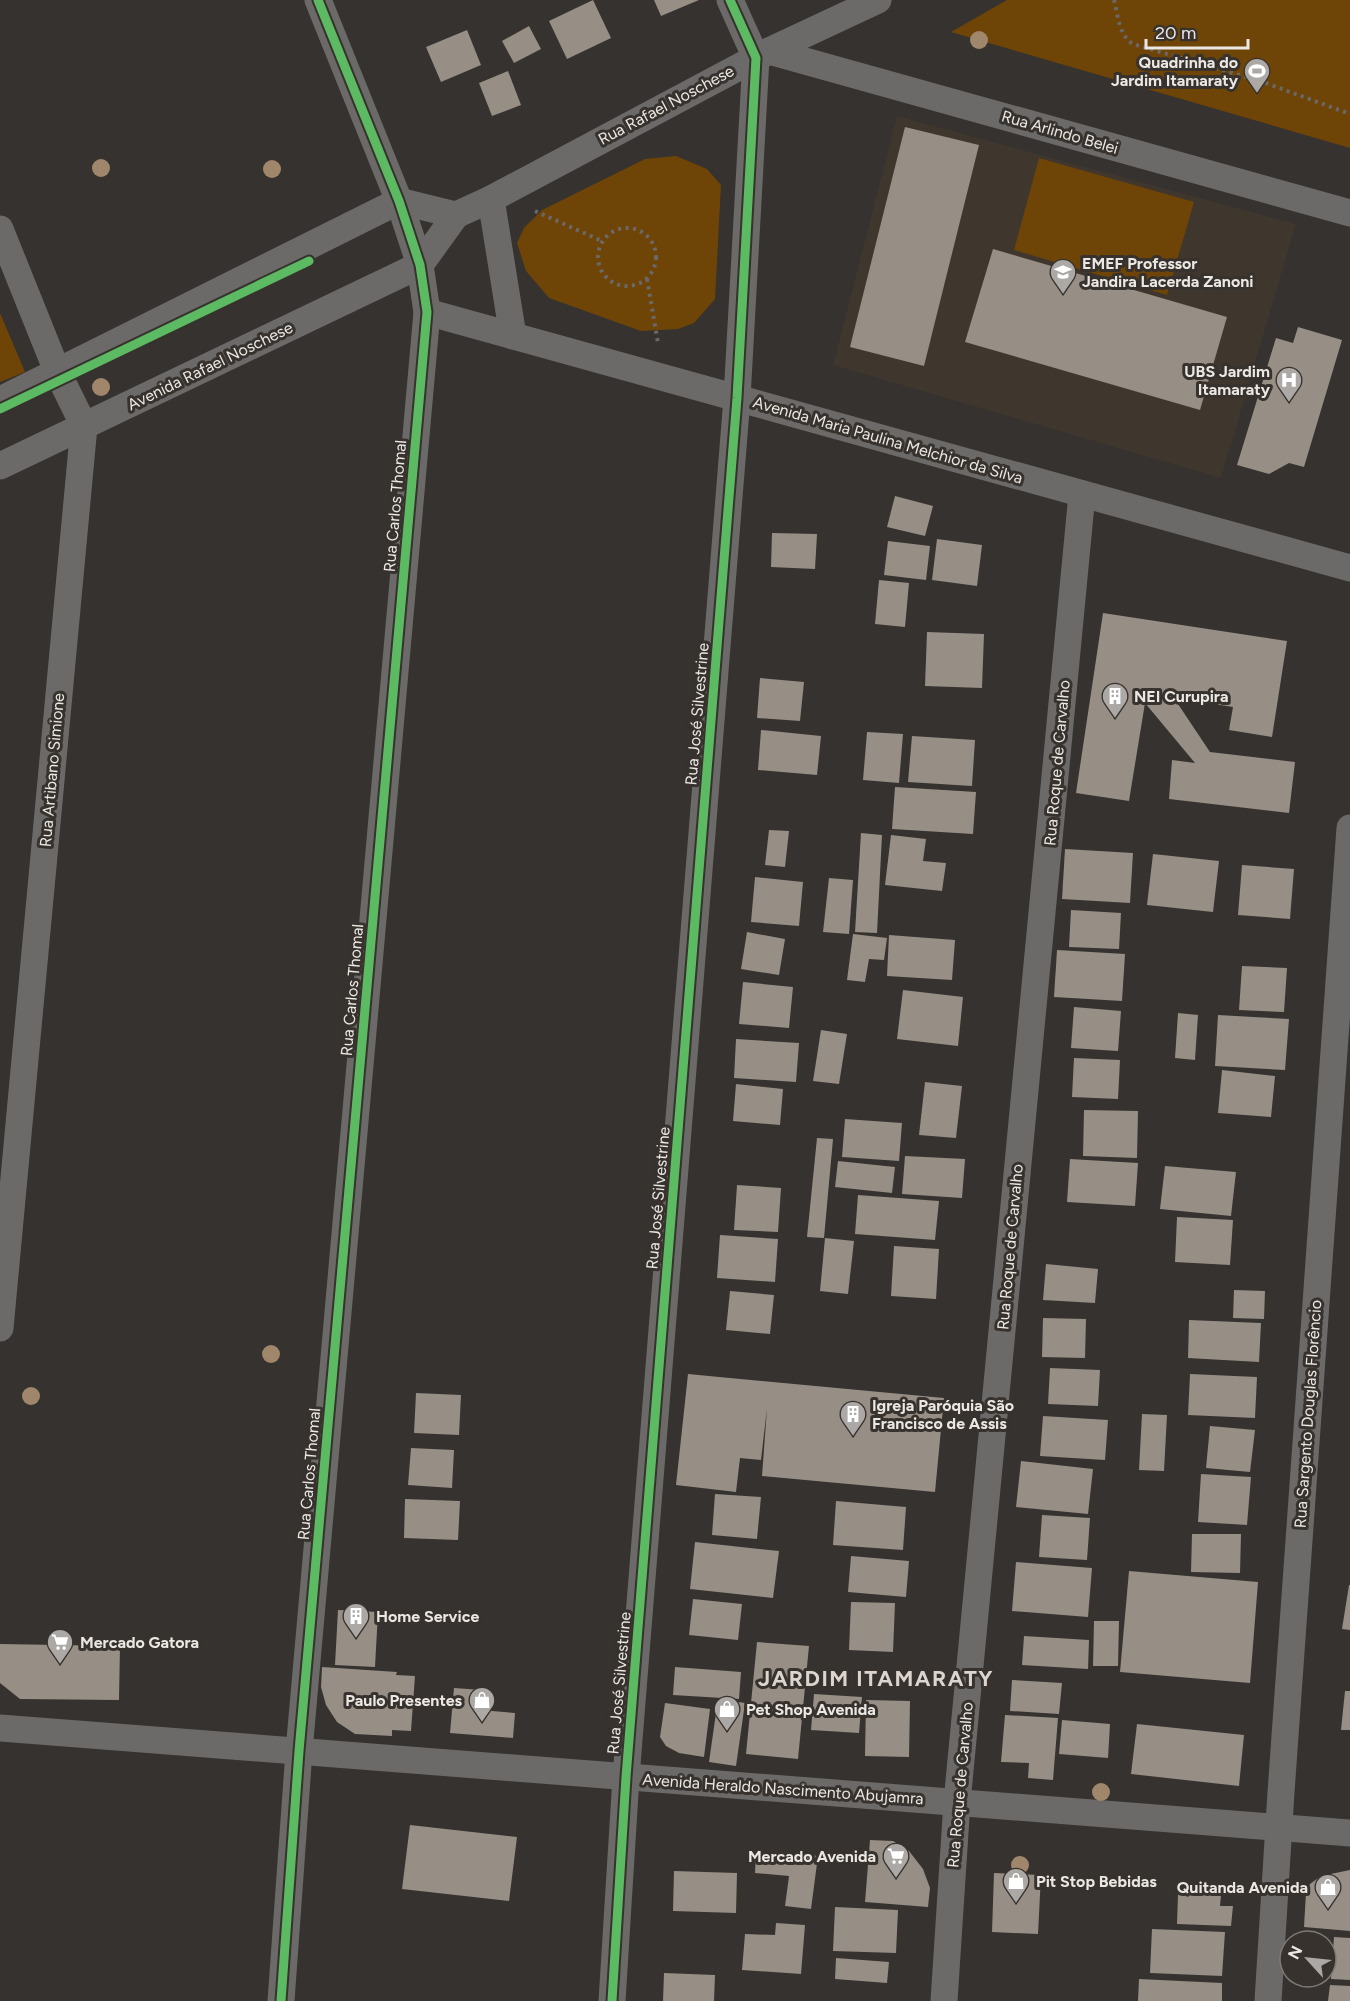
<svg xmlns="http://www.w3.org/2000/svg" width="1350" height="2001" font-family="Figtree,sans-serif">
	<rect width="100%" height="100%" fill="#35322f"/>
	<polygon fill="#3f362e" points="897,116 1296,224 1221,478 833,365"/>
	<g fill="#6f4407">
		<polygon points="1007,0 1350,0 1350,148 951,32"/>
		<polygon points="676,156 707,169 721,185 715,299 694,323 678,329 641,331 549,298 526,271 517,243 524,228 542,210 645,159"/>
		<polygon points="1039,158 1194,202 1167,295 1014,250"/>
		<polygon points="0,313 25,372 0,382"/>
	</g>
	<g fill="#978e86">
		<polygon points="593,0 611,38 567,59 549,21"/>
		<polygon points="654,0 699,0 661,16"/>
		<polygon points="529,26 541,49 514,63 502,41"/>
		<polygon points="467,30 481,65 441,82 426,47"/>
		<polygon points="508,71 521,105 492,116 479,83"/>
		<polygon points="905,127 979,145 924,366 850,347"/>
		<polygon points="993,249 1227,317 1200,410 965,342"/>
		<polygon points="1298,327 1342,340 1304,467 1289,463 1269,474 1237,465 1276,338 1293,343"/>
		<polygon points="895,496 933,506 925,536 887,527"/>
		<polygon points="772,533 817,534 815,569 771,567"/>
		<polygon points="937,539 982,545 977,586 932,580"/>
		<polygon points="888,541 930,546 926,580 884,575"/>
		<polygon points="879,580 909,583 905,627 875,624"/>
		<polygon points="1103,613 1287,641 1272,737 1229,730 1233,707 1174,698 1210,752 1295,762 1289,813 1169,799 1172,760 1195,763 1145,703 1129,801 1076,793"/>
		<polygon points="927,632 984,634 982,688 925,686"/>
		<polygon points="760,678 804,682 800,721 757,718"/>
		<polygon points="761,730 821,736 817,775 758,770"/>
		<polygon points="867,732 903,734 899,783 863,780"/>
		<polygon points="912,736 975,740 972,786 908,782"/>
		<polygon points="895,787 976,792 973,834 892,829"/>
		<polygon points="769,830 789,831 785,867 765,865"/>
		<polygon points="861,833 882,835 877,933 855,932"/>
		<polygon points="891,835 926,839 923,861 946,863 942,891 885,885"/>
		<polygon points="1065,849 1133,853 1130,903 1062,899"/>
		<polygon points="1153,854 1219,861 1213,912 1147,905"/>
		<polygon points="1242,865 1294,869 1290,919 1238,915"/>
		<polygon points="755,877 803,882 799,926 751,922"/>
		<polygon points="829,878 853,880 849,934 823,932"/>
		<polygon points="1071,910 1121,913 1119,949 1069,947"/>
		<polygon points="747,932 785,939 779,975 741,969"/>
		<polygon points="853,934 887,938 884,960 869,959 865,982 847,980"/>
		<polygon points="889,935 955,940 952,980 887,976"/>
		<polygon points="1057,950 1125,954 1122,1001 1054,997"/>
		<polygon points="1242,966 1287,968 1284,1012 1239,1010"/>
		<polygon points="743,982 793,987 789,1028 739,1024"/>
		<polygon points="903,990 963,997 958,1046 897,1039"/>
		<polygon points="1074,1007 1121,1011 1118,1051 1071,1048"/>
		<polygon points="1178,1013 1198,1015 1195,1060 1175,1058"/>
		<polygon points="1218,1015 1289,1019 1285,1070 1215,1066"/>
		<polygon points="821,1030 847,1034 839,1084 813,1081"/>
		<polygon points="736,1039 799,1043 796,1082 734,1078"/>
		<polygon points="1074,1058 1120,1060 1118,1099 1072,1097"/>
		<polygon points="1222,1070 1275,1076 1271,1117 1218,1113"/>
		<polygon points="925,1082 962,1086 956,1138 919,1135"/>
		<polygon points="736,1084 783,1089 780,1125 733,1121"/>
		<polygon points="1084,1110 1138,1111 1137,1158 1083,1156"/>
		<polygon points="845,1119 902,1123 899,1161 842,1157"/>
		<polygon points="817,1138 833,1139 824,1238 807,1237"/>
		<polygon points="905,1156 965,1159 962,1198 902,1194"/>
		<polygon points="1070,1159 1138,1163 1135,1206 1067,1202"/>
		<polygon points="838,1161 895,1167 892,1193 835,1187"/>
		<polygon points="1165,1166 1236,1172 1231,1216 1160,1209"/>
		<polygon points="737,1185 781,1188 778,1232 734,1230"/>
		<polygon points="858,1195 939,1201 935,1240 855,1234"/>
		<polygon points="1177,1217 1233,1220 1230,1265 1175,1262"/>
		<polygon points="720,1235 778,1239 775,1282 717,1278"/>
		<polygon points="825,1238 854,1241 848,1294 820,1291"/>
		<polygon points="894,1246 939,1249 936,1299 891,1296"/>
		<polygon points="1046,1264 1098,1269 1095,1303 1043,1300"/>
		<polygon points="1234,1290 1265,1291 1264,1319 1233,1318"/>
		<polygon points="730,1291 774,1295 770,1334 726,1330"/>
		<polygon points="1043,1318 1086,1319 1085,1358 1042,1357"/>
		<polygon points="1189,1320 1261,1323 1259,1362 1188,1358"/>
		<polygon points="1050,1368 1100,1370 1098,1406 1048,1404"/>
		<polygon points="688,1374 944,1398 935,1492 762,1476 767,1408 761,1460 740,1458 736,1492 676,1485"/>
		<polygon points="1190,1374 1257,1377 1255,1418 1188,1415"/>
		<polygon points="416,1393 461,1395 459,1435 414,1433"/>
		<polygon points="1142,1414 1167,1415 1164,1471 1139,1470"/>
		<polygon points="1043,1416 1108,1420 1105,1460 1040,1456"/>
		<polygon points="1210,1426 1255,1430 1250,1472 1206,1468"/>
		<polygon points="411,1448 454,1450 452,1488 408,1485"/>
		<polygon points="1021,1461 1093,1469 1088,1514 1016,1507"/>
		<polygon points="1201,1474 1251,1477 1247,1525 1198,1522"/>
		<polygon points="715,1494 761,1497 757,1539 712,1535"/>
		<polygon points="405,1499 460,1501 458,1540 404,1538"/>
		<polygon points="836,1501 906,1507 903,1550 833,1545"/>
		<polygon points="1042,1515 1090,1518 1087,1560 1039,1557"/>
		<polygon points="1192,1534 1241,1534 1240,1573 1191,1572"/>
		<polygon points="695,1542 779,1551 773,1598 690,1589"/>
		<polygon points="851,1556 909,1561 906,1597 848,1592"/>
		<polygon points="1016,1562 1092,1568 1088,1617 1012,1611"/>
		<polygon points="1129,1571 1258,1582 1250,1683 1120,1672"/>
		<polygon points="1349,1585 1350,1585 1350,1630 1342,1629"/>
		<polygon points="693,1599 742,1604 738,1640 689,1635"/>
		<polygon points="851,1602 895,1603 893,1652 849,1650"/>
		<polygon points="338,1610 378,1612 375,1667 335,1665"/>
		<polygon points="1094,1621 1119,1621 1118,1666 1093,1666"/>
		<polygon points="1024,1636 1089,1640 1088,1669 1022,1665"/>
		<polygon points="757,1642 809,1646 798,1759 746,1754"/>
		<polygon points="0,1644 120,1646 119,1700 20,1699 0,1683"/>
		<polygon points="322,1667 397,1672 396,1675 415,1676 411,1731 392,1730 392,1736 355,1734 337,1722 326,1705 321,1687"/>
		<polygon points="675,1667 741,1672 739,1699 673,1695"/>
		<polygon points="1012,1680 1062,1683 1059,1714 1010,1711"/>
		<polygon points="454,1688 482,1690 480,1710 515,1713 513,1738 450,1733"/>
		<polygon points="1345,1691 1350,1691 1350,1730 1341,1730"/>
		<polygon points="814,1694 862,1697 859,1733 811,1730"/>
		<polygon points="718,1699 745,1703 736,1766 709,1762"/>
		<polygon points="866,1700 910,1701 909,1757 865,1756"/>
		<polygon points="665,1703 710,1709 704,1757 679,1753 666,1746 660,1737"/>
		<polygon points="1005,1715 1058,1718 1053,1780 1028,1778 1029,1763 1001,1762"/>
		<polygon points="1062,1720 1110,1724 1108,1758 1059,1754"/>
		<polygon points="1137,1724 1244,1735 1239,1786 1131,1774"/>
		<polygon points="410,1825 517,1837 509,1901 402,1889"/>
		<polygon points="870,1840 893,1841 909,1851 923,1869 930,1888 928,1907 865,1902"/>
		<polygon points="756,1853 791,1855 791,1853 818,1856 811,1909 785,1906 789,1876 755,1873"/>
		<polygon points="1350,1870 1350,1931 1304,1927 1306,1892 1310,1884 1321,1876"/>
		<polygon points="674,1871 737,1873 736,1913 673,1911"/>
		<polygon points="994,1873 1041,1875 1038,1934 992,1932"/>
		<polygon points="1178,1894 1221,1895 1220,1906 1233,1906 1231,1926 1177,1924"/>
		<polygon points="835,1907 898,1910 896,1953 833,1951"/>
		<polygon points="776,1923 805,1925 801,1974 742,1970 745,1934 775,1935"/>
		<polygon points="1152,1929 1225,1932 1222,1976 1150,1973"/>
		<polygon points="1334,1937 1350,1938 1350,1980 1331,1979"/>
		<polygon points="836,1958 889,1962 887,1983 835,1979"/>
		<polygon points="664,1973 715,1975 714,2001 663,2001"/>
		<polygon points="1139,1979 1222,1983 1222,2001 1138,2001"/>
		<polygon points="1330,1985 1350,1986 1350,2001 1328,2001"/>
	</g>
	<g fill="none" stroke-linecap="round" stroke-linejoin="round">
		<g stroke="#6b6967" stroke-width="4" stroke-dasharray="3 4.5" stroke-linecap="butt">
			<path d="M1114,0c4,15 5,36 19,44l130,38 87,32"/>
			<polyline points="535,211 602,241"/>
			<circle cx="627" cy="257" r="29"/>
			<polyline points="647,279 658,343"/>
		</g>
		<g stroke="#6b6a69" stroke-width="27">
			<polyline points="769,51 1350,213"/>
			<polyline points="491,199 513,336"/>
			<polyline points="399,201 456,215"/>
			<polyline points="0,229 57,371 84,426 0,1328"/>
			<polyline points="427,312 1350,568"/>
			<polyline points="0,400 399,201"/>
			<polyline points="0,466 420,265 456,215 491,199 769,51 878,0"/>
			<polyline points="0,1728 1350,1833"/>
			<polyline points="281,2001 299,1751 427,312 420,265 399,201 318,0"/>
			<polyline points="612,2001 626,1777 737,398 756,58 730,0"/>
			<polyline points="944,2001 957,1802 1082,494"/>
			<polyline points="1268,2001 1281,1792 1350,828"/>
		</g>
		<g stroke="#37322d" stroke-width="13">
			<g id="cycleway">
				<polyline points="0,409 309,261"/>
				<polyline points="281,2001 299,1751 427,312 420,265 399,201 318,0"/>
				<polyline points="612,2001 626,1777 737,398 756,58 730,0"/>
			</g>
		</g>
		<use href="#cycleway" stroke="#5cba63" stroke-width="9"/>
	</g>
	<g fill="#a0866b">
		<circle cx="979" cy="40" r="9"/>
		<circle cx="101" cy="168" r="9"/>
		<circle cx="272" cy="169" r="9"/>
		<circle cx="101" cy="387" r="9"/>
		<circle cx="271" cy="1354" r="9"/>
		<circle cx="31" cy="1396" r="9"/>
		<circle cx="1101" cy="1792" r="9"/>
		<circle cx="1020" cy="1865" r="9"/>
	</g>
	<defs>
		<g id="stadium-pin" transform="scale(1.35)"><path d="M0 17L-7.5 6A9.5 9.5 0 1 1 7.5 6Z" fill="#aba8a5" stroke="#37322d"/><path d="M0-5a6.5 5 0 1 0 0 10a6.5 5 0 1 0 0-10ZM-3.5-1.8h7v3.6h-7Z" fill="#fff"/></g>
		<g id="school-pin" transform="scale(1.35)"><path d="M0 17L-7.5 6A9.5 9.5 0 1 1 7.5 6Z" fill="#aba8a5" stroke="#37322d"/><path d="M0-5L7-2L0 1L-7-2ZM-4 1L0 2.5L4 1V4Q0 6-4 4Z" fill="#fff"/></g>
		<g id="hospital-pin" transform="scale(1.35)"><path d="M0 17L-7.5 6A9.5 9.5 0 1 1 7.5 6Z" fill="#aba8a5" stroke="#37322d"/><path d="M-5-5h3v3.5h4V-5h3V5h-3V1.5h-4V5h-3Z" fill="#fff"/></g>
		<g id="building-pin" transform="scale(1.35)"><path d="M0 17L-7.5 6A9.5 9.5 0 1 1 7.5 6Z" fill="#aba8a5" stroke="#37322d"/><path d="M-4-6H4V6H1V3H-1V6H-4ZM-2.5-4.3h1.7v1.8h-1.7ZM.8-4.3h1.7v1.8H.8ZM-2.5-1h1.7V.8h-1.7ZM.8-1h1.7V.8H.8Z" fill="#fff"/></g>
		<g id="supermarket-pin" transform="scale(1.35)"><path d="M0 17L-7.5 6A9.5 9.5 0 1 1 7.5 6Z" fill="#aba8a5" stroke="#37322d"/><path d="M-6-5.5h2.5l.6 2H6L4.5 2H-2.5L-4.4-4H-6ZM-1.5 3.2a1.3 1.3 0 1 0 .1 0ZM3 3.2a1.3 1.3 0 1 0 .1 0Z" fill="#fff"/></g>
		<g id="shop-pin" transform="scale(1.35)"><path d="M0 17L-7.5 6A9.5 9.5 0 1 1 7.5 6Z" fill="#aba8a5" stroke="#37322d"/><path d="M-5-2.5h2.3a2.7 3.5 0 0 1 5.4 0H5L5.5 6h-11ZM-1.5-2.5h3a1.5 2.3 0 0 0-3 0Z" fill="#fff"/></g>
	</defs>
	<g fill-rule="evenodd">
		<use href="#stadium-pin" x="1257" y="71"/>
		<use href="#school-pin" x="1063" y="272"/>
		<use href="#hospital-pin" x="1289" y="380"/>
		<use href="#building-pin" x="1115" y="696"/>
		<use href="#building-pin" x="853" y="1414"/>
		<use href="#building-pin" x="356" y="1616"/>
		<use href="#supermarket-pin" x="60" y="1642"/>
		<use href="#shop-pin" x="482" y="1700"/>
		<use href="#shop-pin" x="727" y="1709"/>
		<use href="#supermarket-pin" x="896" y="1856"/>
		<use href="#shop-pin" x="1016" y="1881"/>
		<use href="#shop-pin" x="1328" y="1887"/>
	</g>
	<g text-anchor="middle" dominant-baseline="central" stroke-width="6" stroke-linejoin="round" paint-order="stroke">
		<g font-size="16" font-weight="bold" fill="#ebe8e4" stroke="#37322d" text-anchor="start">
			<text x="1238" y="62" text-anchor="end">Quadrinha do<tspan x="1238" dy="18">Jardim Itamaraty</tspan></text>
			<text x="1082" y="263">EMEF Professor<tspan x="1082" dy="18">Jandira Lacerda Zanoni</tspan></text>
			<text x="1270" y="371" text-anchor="end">UBS Jardim<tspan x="1270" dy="18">Itamaraty</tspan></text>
			<text x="1134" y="696">NEI Curupira</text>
			<text x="872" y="1405">Igreja Paróquia São<tspan x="872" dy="18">Francisco de Assis</tspan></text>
			<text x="376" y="1616">Home Service</text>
			<text x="80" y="1642">Mercado Gatora</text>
			<text x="462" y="1700" text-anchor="end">Paulo Presentes</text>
			<text x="746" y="1709">Pet Shop Avenida</text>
			<text x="876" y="1856" text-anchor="end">Mercado Avenida</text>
			<text x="1036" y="1881">Pit Stop Bebidas</text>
			<text x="1308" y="1887" text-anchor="end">Quitanda Avenida</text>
		</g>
		<g font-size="16" fill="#ebe8e4" stroke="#37322d">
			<text transform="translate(666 105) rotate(-28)">Rua Rafael Noschese</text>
			<text transform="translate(1060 132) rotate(16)">Rua Arlindo Belei</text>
			<text transform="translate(210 366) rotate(-26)">Avenida Rafael Noschese</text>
			<text transform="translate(888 440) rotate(16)">Avenida Maria Paulina Melchior da Silva</text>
			<text transform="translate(395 506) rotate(-85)">Rua Carlos Thomal</text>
			<text transform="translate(697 714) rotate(-85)">Rua José Silvestrine</text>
			<text transform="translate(1057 763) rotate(-85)">Rua Roque de Carvalho</text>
			<text transform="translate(52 770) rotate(-85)">Rua Artibano Simione</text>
			<text transform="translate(352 990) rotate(-85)">Rua Carlos Thomal</text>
			<text transform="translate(658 1198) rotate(-85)">Rua José Silvestrine</text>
			<text transform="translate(1010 1247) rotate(-85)">Rua Roque de Carvalho</text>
			<text transform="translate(1308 1414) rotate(-86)">Rua Sargento Douglas Florêncio</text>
			<text transform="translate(309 1474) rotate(-85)">Rua Carlos Thomal</text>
			<text transform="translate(619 1683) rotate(-85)">Rua José Silvestrine</text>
			<text transform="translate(960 1785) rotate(-85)">Rua Roque de Carvalho</text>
			<text transform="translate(783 1789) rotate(4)">Avenida Heraldo Nascimento Abujamra</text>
		</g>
		<g font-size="22" font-weight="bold" letter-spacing="1.5" fill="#dcd5cf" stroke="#37322d">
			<text x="876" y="1678">JARDIM ITAMARATY</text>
		</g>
	</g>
	<g transform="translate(1308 1959) rotate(297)"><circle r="28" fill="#37322d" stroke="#7f7b76" stroke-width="1.5"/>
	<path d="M0-4.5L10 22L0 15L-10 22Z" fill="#aba8a5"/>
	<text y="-9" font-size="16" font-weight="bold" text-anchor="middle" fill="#ebe8e4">N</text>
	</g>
	<path d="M1146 39v9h102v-9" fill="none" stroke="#ebe8e4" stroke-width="3"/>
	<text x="1155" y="39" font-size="18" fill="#ebe8e4" stroke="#37322d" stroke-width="4.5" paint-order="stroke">20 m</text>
</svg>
